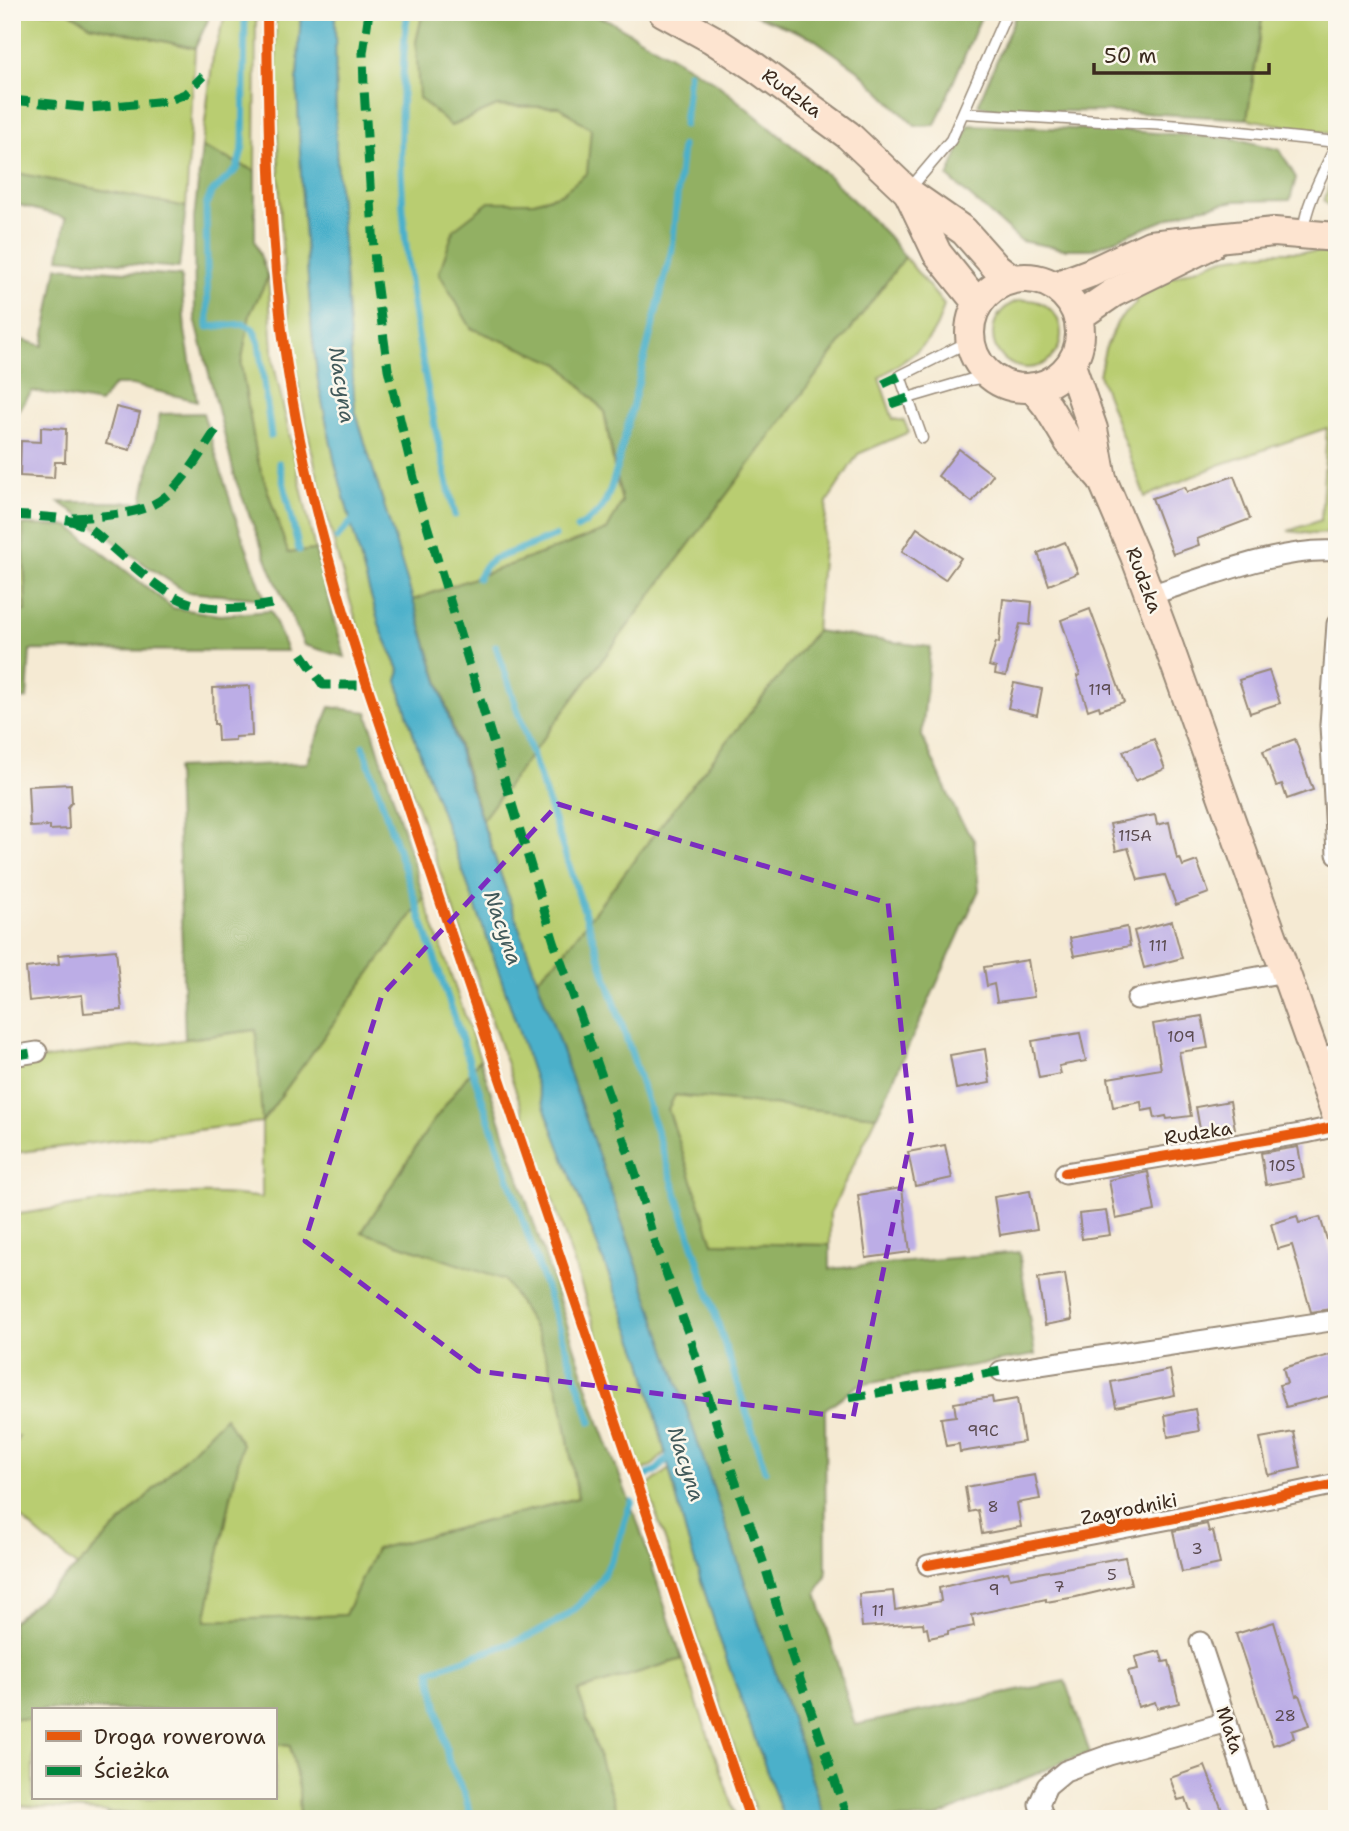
<svg xmlns="http://www.w3.org/2000/svg" width="1349" height="1831" font-family="'Shantell Sans',sans-serif">
	<rect width="100%" height="100%" fill="#fbf7ec"/>
	<filter id="ink" filterUnits="userSpaceOnUse"><feTurbulence type="fractalNoise" baseFrequency=".0143" numOctaves="2"/><feDisplacementMap in="SourceGraphic" scale="14" xChannelSelector="R" yChannelSelector="G"/><feConvolveMatrix kernelMatrix="1 2 1 2 8 2 1 2 1" color-interpolation-filters="sRGB"/></filter>
	<filter id="wash" filterUnits="userSpaceOnUse"><feTurbulence type="fractalNoise" baseFrequency=".00686" numOctaves="4" result="noise"/><feDisplacementMap in="SourceGraphic" scale="28" xChannelSelector="R" yChannelSelector="G"/><feGaussianBlur stdDeviation="1.57" result="paint"/><feColorMatrix in="noise" values="0 0 0 0 0 0 0 0 0 0 0 0 0 0 0 0 0 1.4 0 .05"/><feComposite in="paint" operator="in"/></filter>
	<g filter="url(#wash)">
		<rect width="100%" height="100%" fill="#f5ead3"/>
		<g fill="#b9cd71" stroke="#7a7c48" stroke-width="2">
			<polygon points="12,12 69,12 90,25 195,48 186,207 12,172"/>
			<polygon points="226,12 256,12 255,171 202,147 213,56"/>
			<path d="M275,12h26l-4,68 5,118 10,134 6,49 17,82 31,116 15,51 19,42 -3,9 19,61 79,218 48,144 99,257 23,92 -11,11 -13,8c-60,-194 -126,-386 -193,-578 -61,-172 -122,-344 -152,-525 -20,-118 -17,-238 -21,-357z"/>
			<polygon points="335,12 423,12 416,42 451,126 497,106 560,107 591,129 588,173 561,194 534,202 489,202 471,328 560,364 604,411 615,474 622,502 607,530 413,600 355,410 336,148"/>
			<polygon points="1263,12 1337,12 1337,127 1332,134 1247,119"/>
			<polygon points="1337,168 1337,214 1324,201 1332,175"/>
			<polygon points="1273,252 1337,252 1337,285 1332,308 1337,356 1337,533 1313,534 1288,531 1321,520 1327,428 1219,465 1145,497 1099,375 1105,349 1118,321 1136,303 1133,292 1224,258"/>
			<path d="M905,257l39,48c-10,42 -32,49 -65,73l14,41 11,2 5,11 -51,22 -31,48 -11,129 -131,163 -125,163 -23,22 -55,-159z"/>
			<polygon points="268,277 274,365 315,550 288,553 257,458 241,365 250,314"/>
			<circle cx="1027" cy="334" r="34"/>
			<polygon points="12,525 23,525 26,611 12,611"/>
			<path d="M424,898l56,161 -51,68 -67,105 143,48 33,54 23,65 17,99 -202,51 -31,66 -140,6 37,-177 -17,-27 -148,150 -61,-53h-4v-67l7,-10h-7v-222c77,-11 173,-30 250,-17v-76l-250,31v-90l244,-33 7,91z"/>
			<polygon points="675,1095 877,1116 830,1214 830,1245 713,1243 668,1109"/>
			<polygon points="669,1469 686,1534 725,1655 784,1819 758,1819 647,1486"/>
			<polygon points="682,1659 737,1819 619,1819 578,1691"/>
			<polygon points="12,1718 33,1720 33,1798 275,1798 275,1744 290,1746 299,1788 300,1819 210,1819 12,1805"/>
		</g>
		<g fill="#92b063" stroke="#666d40" stroke-width="2">
			<polygon points="69,12 208,12 208,20 195,48 90,25"/>
			<polygon points="423,12 583,12 608,20 715,82 831,178 888,236 905,257 482,820 413,600 607,530 622,502 604,411 560,364 471,328 439,273 454,229 489,202 534,202 561,194 587,173 591,129 560,107 497,106 451,126 419,98 416,42"/>
			<polygon points="983,12 935,125 915,126 858,70 811,37 750,13"/>
			<polygon points="1017,12 1263,12 1247,119 1126,112 995,110 978,105"/>
			<polygon points="969,125 1129,131 1238,139 1280,150 1296,178 1290,200 1235,201 1190,210 1092,249 1064,249 1021,241 948,177"/>
			<polygon points="202,147 255,171 255,241 268,277 250,314 241,365 257,458 288,553 315,550 345,657 304,645 272,573 236,481 195,318 194,219"/>
			<polygon points="12,172 186,207 179,268 59,258 66,218 12,203"/>
			<polygon points="57,267 181,276 185,331 197,401 132,385 114,385 100,403 32,391 12,420 12,362 15,361 23,340 43,346"/>
			<polygon points="203,413 235,516 265,599 186,592 144,564 90,523 59,502 142,502 160,414"/>
			<polygon points="23,525 69,526 173,608 220,615 271,611 287,651 30,650 27,699 12,699 12,611 26,611"/>
			<polygon points="816,631 930,647 922,736 958,816 974,840 979,890 877,1116 675,1095 668,1109 713,1243 830,1245 830,1269 1019,1252 1035,1355 859,1385 825,1409 826,1576 817,1593 855,1725 1065,1681 1090,1753 1063,1762 933,1819 825,1819 667,1352 537,979 560,957 685,794"/>
			<polygon points="330,707 367,712 424,898 262,1122 256,1030 185,1039 176,768 307,763"/>
			<polygon points="480,1059 600,1425 639,1526 682,1659 578,1691 619,1819 300,1819 299,1788 290,1746 275,1744 275,1710 33,1710 33,1720 12,1718 12,1622 77,1567 225,1417 242,1444 205,1621 345,1615 376,1549 578,1498 561,1399 538,1334 505,1280 362,1232 429,1127"/>
			<polygon points="107,1813 210,1819 107,1819"/>
		</g>
		<polygon fill="#4bb0ca" stroke="#436d74" stroke-width="2" points="301,12 335,12 336,148 355,410 469,784 667,1352 825,1819 784,1819 725,1655 686,1534 642,1361 543,1104 495,960 416,742 397,680 400,671 381,630 366,579 335,463 318,381 312,332 302,198 297,80"/>
		<g fill="none" stroke-linecap="round" stroke-linejoin="round">
			<g stroke="#4bb0ca" stroke-width="7">
				<polyline points="245,12 243,146 237,169 211,193 206,206 208,327 244,324 253,329 259,343 271,436"/>
				<path d="M408,12c-4,21 -4,43 -5,64 -11,148 18,296 52,439"/>
				<polyline points="684,125 689,73"/>
				<polyline points="279,463 299,550"/>
				<path d="M577,528c26,-14 30,-26 38,-53l57,-226 10,-103"/>
				<polyline points="337,538 355,518"/>
				<polyline points="478,578 485,566 494,559 555,536"/>
				<polyline points="496,646 634,1061 765,1470"/>
				<polyline points="363,746 591,1422"/>
				<polyline points="645,1477 658,1469 673,1452"/>
				<path d="M471,1819l-6,-24 -16,-32 -19,-92c59,-23 138,-35 172,-94 6,-10 12,-22 16,-34 5,-14 7,-28 14,-41"/>
			</g>
		</g>
		<g id="blocks">
			<g fill="#bcade6">
				<polygon points="116,407 140,413 130,450 106,444"/>
				<polygon points="41,427 66,429 65,462 55,462 54,478 20,476 21,441 41,442"/>
				<polygon points="959,449 993,475 972,502 938,476"/>
				<polygon points="1234,476 1250,519 1197,539 1199,545 1173,554 1152,498 1185,487 1187,492"/>
				<polygon points="917,528 961,558 945,580 902,551"/>
				<polygon points="1065,542 1078,573 1049,585 1038,553"/>
				<polygon points="1003,599 1032,602 1030,625 1020,624 1006,676 995,674 996,668 989,666 996,642 999,643"/>
				<polygon points="1090,609 1124,702 1100,710 1099,706 1088,710 1077,676 1080,675 1061,620"/>
				<polygon points="1269,671 1280,703 1250,713 1239,680"/>
				<polygon points="1014,683 1042,689 1037,715 1008,708"/>
				<polygon points="250,686 252,736 235,737 235,740 218,741 217,724 214,724 213,688"/>
				<polygon points="1154,739 1165,769 1135,781 1123,751"/>
				<polygon points="1295,739 1313,790 1287,799 1282,784 1276,786 1263,751"/>
				<polygon points="71,784 72,802 68,807 69,829 50,830 50,826 30,827 28,786"/>
				<polygon points="1155,815 1157,825 1169,822 1177,859 1180,858 1183,866 1197,861 1209,893 1176,905 1165,875 1138,880 1128,848 1116,851 1110,824"/>
				<polygon points="1172,921 1182,958 1144,968 1134,931"/>
				<polygon points="1127,927 1130,946 1074,956 1070,938"/>
				<polygon points="116,950 122,1010 84,1013 82,995 29,1001 26,968 59,964 58,955"/>
				<polygon points="1028,960 1034,997 997,1002 994,984 987,986 984,967"/>
				<polygon points="1202,1016 1208,1048 1179,1052 1191,1116 1167,1119 1166,1116 1155,1118 1153,1109 1142,1111 1141,1102 1113,1107 1108,1078 1161,1069 1153,1024"/>
				<polygon points="1080,1033 1086,1061 1059,1066 1061,1074 1039,1078 1032,1041"/>
				<polygon points="985,1049 990,1083 956,1089 950,1055"/>
				<polygon points="1230,1101 1235,1129 1201,1135 1196,1107"/>
				<polygon points="945,1145 952,1178 915,1186 908,1152"/>
				<polygon points="1298,1147 1304,1178 1266,1185 1261,1153"/>
				<polygon points="1148,1172 1155,1211 1116,1219 1109,1180"/>
				<polygon points="902,1188 910,1252 866,1258 858,1195"/>
				<polygon points="1030,1191 1037,1229 1000,1235 994,1197"/>
				<polygon points="1106,1211 1110,1235 1082,1239 1079,1214"/>
				<polygon points="1297,1216 1299,1223 1320,1217 1334,1262 1337,1261 1337,1308 1311,1312 1292,1245 1278,1249 1271,1224"/>
				<polygon points="1065,1274 1072,1320 1045,1325 1038,1278"/>
				<polygon points="1333,1354 1337,1366 1337,1394 1286,1407 1279,1385 1287,1383 1283,1368"/>
				<polygon points="1170,1370 1175,1395 1116,1407 1111,1382"/>
				<polygon points="992,1397 993,1403 1017,1399 1024,1442 960,1452 959,1444 946,1446 941,1418 956,1416 954,1403"/>
				<polygon points="1195,1409 1199,1431 1168,1437 1165,1415"/>
				<polygon points="1294,1432 1301,1468 1268,1475 1260,1438"/>
				<polygon points="1035,1475 1040,1499 1017,1503 1021,1527 982,1534 978,1510 969,1512 965,1487"/>
				<polygon points="1207,1524 1209,1532 1213,1531 1220,1564 1182,1572 1173,1531"/>
				<polygon points="1125,1557 1131,1584 1076,1597 1046,1602 1046,1599 972,1615 974,1626 948,1631 948,1634 929,1638 927,1628 924,1629 923,1623 862,1627 859,1594 893,1591 895,1610 941,1601 939,1588 975,1579 1008,1572 1010,1578"/>
				<polygon points="1274,1622 1296,1696 1299,1695 1310,1725 1292,1731 1294,1738 1273,1745 1236,1634"/>
				<polygon points="1160,1651 1163,1662 1169,1661 1179,1703 1157,1708 1155,1702 1138,1707 1128,1671 1138,1669 1135,1657"/>
				<polygon points="1205,1766 1222,1810 1193,1819 1186,1798 1178,1800 1170,1778"/>
			</g>
		</g>
	</g>
	<g filter="url(#ink)">
		<use href="#blocks" fill-opacity="0" stroke="#988a78" stroke-width="2"/>
		<g fill="none" stroke-linecap="round" stroke-linejoin="round">
			<g stroke="#988a78" stroke-width="13">
				<g id="service">
					<polyline points="964,113 1183,126 1337,142"/>
					<polyline points="908,191 951,140 1007,12"/>
					<path d="M1303,231c4,-31 21,-59 34,-88"/>
					<polyline points="908,398 969,380 990,376"/>
					<polyline points="922,438 900,376 970,341"/>
				</g>
			</g>
			<g stroke="#988a78" stroke-width="23">
				<g id="minor">
					<path d="M1150,595c54,-17 130,-48 187,-44"/>
					<polyline points="1337,624 1330,725 1337,854"/>
					<polyline points="1137,999 1285,972"/>
					<polyline points="12,1056 37,1052"/>
					<polyline points="1317,1062 1337,1052"/>
					<polyline points="1065,1173 1306,1133 1337,1126"/>
					<polyline points="1001,1371 1337,1320"/>
					<polyline points="928,1565 1170,1519 1337,1484"/>
					<polyline points="1200,1642 1259,1819"/>
					<polyline points="1044,1819 1039,1804 1047,1786 1065,1771 1109,1755 1227,1722"/>
				</g>
			</g>
			<g stroke="#988a78" stroke-width="32">
				<g id="secondary">
					<polyline points="663,12 712,39 755,67 848,135 908,192 964,231 995,266 1012,279"/>
					<polyline points="909,194 937,253 978,304"/>
					<circle cx="1025" cy="333" r="55"/>
					<polyline points="1055,286 1090,273 1150,245 1274,232 1337,237"/>
					<polyline points="1078,317 1113,293 1211,245"/>
					<polyline points="1071,365 1093,429 1102,479 1135,556 1169,647 1337,1117"/>
					<polyline points="1033,388 1048,407 1069,442 1102,479"/>
				</g>
			</g>
			<use href="#service" stroke="#fff" stroke-width="10"/>
			<use href="#minor" stroke="#fff" stroke-width="19"/>
			<use href="#secondary" stroke="#fde4d0" stroke-width="28"/>
			<g stroke="#00873e" stroke-width="9" stroke-dasharray="18 9" stroke-linecap="butt">
				<polyline points="369,12 363,53 364,88 376,281 388,369 419,499 554,942 615,1113 636,1176 654,1240 689,1335 728,1460 766,1570 792,1656 848,1819"/>
				<polyline points="12,100 91,108 167,101 185,94 203,76"/>
				<polyline points="883,384 900,376"/>
				<polyline points="891,404 908,398"/>
				<path d="M12,515c27,2 53,0 77,13 25,20 67,62 95,73 28,11 64,8 93,2"/>
				<path d="M73,518c91,-5 94,-13 143,-88"/>
				<polyline points="302,654 323,685 367,685"/>
				<polyline points="12,1056 37,1052"/>
				<polyline points="849,1398 1001,1371"/>
			</g>
			<g stroke="#fbf7ec" stroke-width="15">
				<g id="cycleway">
					<path d="M267,12c1,107 2,212 15,318 15,122 47,239 85,355l383,1134"/>
					<polyline points="1065,1173 1306,1133 1337,1126"/>
					<polyline points="928,1565 1170,1519 1337,1484"/>
				</g>
			</g>
			<use href="#cycleway" stroke="#e8590c" stroke-width="10"/>
		</g>
	</g>
	<path fill="none" stroke="#7b2cbf" stroke-width="5" stroke-dasharray="14 9" stroke-linejoin="round" d="M558,804l330,99 24,228 -59,287 -375,-47 -173,-130 77,-246z"/>
	<g text-anchor="middle" dominant-baseline="central" stroke-width="5" stroke-linejoin="round" paint-order="stroke">
		<g font-size="16" fill="#5b4b50">
			<text x="1100" y="689">119</text>
			<text x="1135" y="835">115A</text>
			<text x="1158" y="945">111</text>
			<text x="1181" y="1036">109</text>
			<text x="1282" y="1165">105</text>
			<text x="983" y="1430">99C</text>
			<text x="993" y="1506">8</text>
			<text x="1197" y="1548">3</text>
			<text x="1112" y="1574">5</text>
			<text x="1059" y="1586">7</text>
			<text x="994" y="1589">9</text>
			<text x="878" y="1610">11</text>
			<text x="1285" y="1715">28</text>
		</g>
		<g font-size="19" fill="#3b2a1e" stroke="#fbf7ec">
			<text transform="translate(792 93) rotate(36)">Rudzka</text>
			<text transform="translate(1144 580) rotate(69)">Rudzka</text>
			<text transform="translate(1198 1133) rotate(-9)">Rudzka</text>
			<text transform="translate(1129 1509) rotate(-11)">Zagrodniki</text>
			<text transform="translate(1230 1730) rotate(71)">Mała</text>
		</g>
		<g font-size="21" font-style="italic" fill="#41595a" stroke="#fbf7ec">
			<text transform="translate(342 385) rotate(81)">Nacyna</text>
			<text transform="translate(503 928) rotate(71)">Nacyna</text>
			<text transform="translate(686 1464) rotate(72)">Nacyna</text>
		</g>
	</g>
	<rect width="1349" height="1831" fill="none" stroke="#fbf7ec" stroke-width="42"/>
	<rect x="32" y="1708" width="245" height="91" fill="#fbf7ec" stroke="#aea59a" stroke-width="2"/>
	<rect x="46" y="1731" width="35" height="10" fill="#e8590c" stroke="#aea59a" stroke-width="2"/>
	<text x="94" y="1744" font-size="21" fill="#3b2a1e">Droga rowerowa</text>
	<rect x="46" y="1766" width="35" height="10" fill="#00873e" stroke="#aea59a" stroke-width="2"/>
	<text x="94" y="1778" font-size="21" fill="#3b2a1e">Ścieżka</text>
	<path d="M1094 63v10h175v-10" fill="none" stroke="#3b2a1e" stroke-width="3.5"/>
	<text x="1104" y="63" font-size="21" fill="#3b2a1e" stroke="#fbf7ec" stroke-width="5" paint-order="stroke">50 m</text>
</svg>
